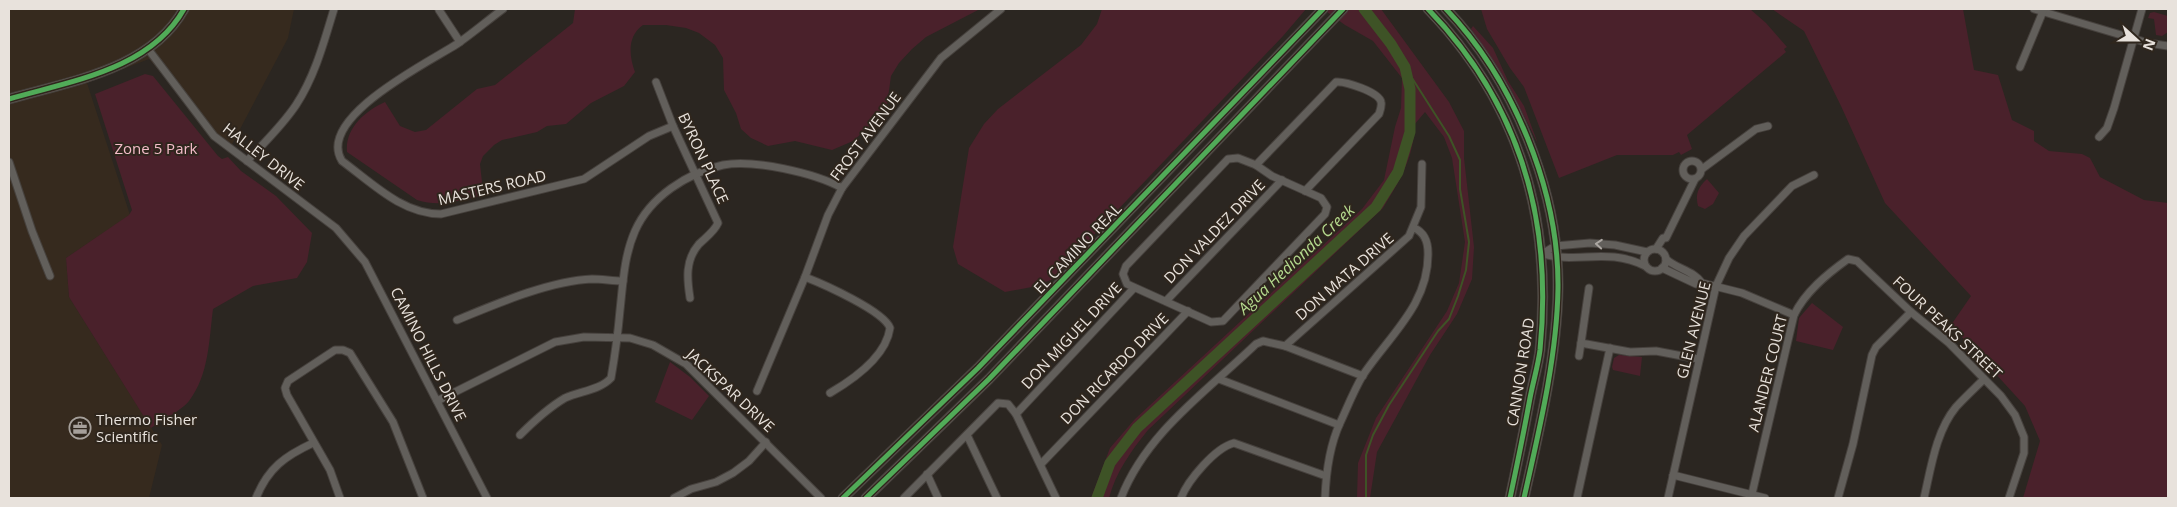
<svg xmlns="http://www.w3.org/2000/svg" width="2177" height="507" font-family="'Open Sans',sans-serif">
	<rect width="100%" height="100%" fill="#2b2621"/>
	<polygon fill="#362a1e" points="9,9 294,9 288,38 228,152 149,59 87,83 130,215 66,258 69,297 162,445 149,498 9,498"/>
	<g fill="#4a212b">
		<path d="M575,9h405l-54,28 -14,12 -13,14 -8,13 -4,29 -6,11 -28,25 -21,9 -37,-9 -27,5 -17,-8 -10,-9 -5,-16 -12,-23 -1,-32 -8,-13 -16,-12 -13,-5 -20,-3h-23c-16,11 -14,31 -8,47l-11,14 -33,17 -25,21 -19,2 -10,6 -35,8 -8,5 -11,11 -3,8 3,27 -2,4 -4,2c-22,4 -38,10 -60,3l-70,-48c-2,-24 18,-41 38,-50l15,24 15,6 11,-2 51,-41 18,-4 78,-62z"/>
		<polygon points="1102,9 1306,9 1283,36 1051,280 1032,287 1005,292 958,264 953,247 969,148 984,124 998,109 1081,45 1097,24"/>
		<path d="M1323,9h58l68,93 15,29v27l10,89 -2,32 -15,35 -27,41 -53,97 -7,46h-13l1,-35 18,-45 71,-107 12,-28 6,-41 -13,-84 -8,-21 -19,-25 -11,13c1,31 -15,57 -31,83l-235,222c-17,21 -32,42 -39,68h-18l19,-50 25,-29 227,-210 22,-29 11,-53 6,-19 1,-30 -29,-37 -28,-16z"/>
		<polygon points="1481,9 1750,9 1766,23 1787,47 1784,49 1786,52 1687,135 1692,149 1681,155 1679,152 1673,155 1617,155 1559,178 1524,87 1510,68 1487,29"/>
		<polygon points="1772,9 1963,9 1974,70 1998,75 2012,120 2034,131 2034,141 2049,151 2082,154 2090,158 2100,177 2144,200 2168,203 2168,498 2023,498 2040,441 2025,406 1951,325 1971,296 1885,203 1841,106 1804,31"/>
		<polygon points="2154,12 2168,16 2168,32 2162,36 2156,35 2154,19 2148,18 2150,13"/>
		<polygon points="1473,26 1493,48 1508,81 1524,106 1538,144 1509,86 1471,29"/>
		<path d="M145,74l8,2 65,80 4,3 6,-2 13,14 35,25 36,37 -5,29 -10,16 -44,8 -40,23c-4,31 -4,66 -24,92 -7,9 -28,20 -38,27l-82,-131 -3,-39 63,-43 3,-5 -37,-116z"/>
		<path d="M1707,179l12,14 -6,11 -8,5 -7,-3c-3,-12 0,-19 9,-27z"/>
		<polygon points="1812,303 1843,327 1833,350 1796,341 1799,318"/>
		<polygon points="1619,355 1642,357 1640,376 1613,370 1612,367 1614,358"/>
		<polygon points="670,362 690,377 709,396 692,420 655,402"/>
	</g>
	<g fill="none" stroke-linecap="round" stroke-linejoin="round">
		<polyline stroke="#3e5326" stroke-width="2" points="1366,498 1366,455 1373,435 1389,405 1438,331 1449,319 1458,296 1466,270 1469,242 1460,189 1460,160 1449,136 1405,67"/>
		<polyline stroke="#3e5326" stroke-width="11" points="1097,498 1110,463 1137,428 1376,207 1398,172 1410,132 1410,89 1405,67 1391,44 1364,9"/>
		<g stroke="#46413d" stroke-width="9">
			<g id="minor">
				<path d="M503,9c-15,11 -30,24 -46,35 -28,18 -142,74 -115,117 30,22 60,53 99,53l143,-35 65,-43 24,-10"/>
				<polyline points="2034,9 2148,43 2168,46"/>
				<polyline points="439,10 460,42"/>
				<polyline points="148,49 214,136 336,228 365,262 487,498"/>
				<polyline points="2020,67 2044,9"/>
				<path d="M656,82l17,44 45,97c-4,9 -12,14 -19,21 -14,16 -12,35 -9,54"/>
				<polyline points="2099,137 2107,128 2114,108 2142,9"/>
				<polygon points="1238,158 1256,165 1272,176 1321,198 1327,207 1325,214 1223,321 1211,322 1127,284 1123,274 1126,266 1228,159"/>
				<circle cx="1692" cy="170" r="9"/>
				<path d="M247,161c17,-18 35,-35 49,-56 19,-29 28,-63 38,-96"/>
				<polyline points="9,162 32,231 50,276"/>
				<path d="M1256,165l80,-83c9,-1 43,10 45,20 1,4 -1,9 -2,12l-74,77"/>
				<polyline points="1702,169 1756,129 1768,126"/>
				<polyline points="1656,249 1663,238 1666,238 1695,179"/>
				<circle cx="1655" cy="260" r="11"/>
				<polyline points="1542,254 1555,246 1590,243 1615,245 1647,252"/>
				<path d="M1542,254c35,10 66,-7 103,12"/>
				<path d="M1662,268l34,16 6,-1c-8,-12 -25,-14 -36,-24"/>
				<path d="M805,277c18,7 79,34 85,51 -4,29 -36,51 -60,65"/>
				<polyline points="1702,283 1742,293 1794,315"/>
				<polyline points="1589,288 1581,343 1630,352 1656,351 1698,359"/>
				<polyline points="1166,301 1282,180"/>
				<path d="M457,320c39,-16 92,-39 135,-41 10,0 21,2 31,2"/>
				<polyline points="1285,346 1409,236 1421,207 1422,164"/>
				<polyline points="1579,356 1581,343"/>
				<polyline points="1219,379 1339,425"/>
				<polyline points="757,391 805,277 828,215 842,188 941,58 1001,9"/>
				<polyline points="437,401 555,342 584,337 630,338 653,345 686,364 821,498"/>
				<polyline points="1016,414 1134,288"/>
				<path d="M520,435c14,-14 28,-27 45,-37 15,-7 35,-8 46,-20 4,-23 7,-45 9,-68 3,-27 4,-54 15,-79 15,-34 52,-58 88,-66 30,-6 92,8 119,23"/>
				<polyline points="967,435 997,498"/>
				<polyline points="1041,464 1188,311"/>
				<polyline points="927,474 938,498"/>
				<polyline points="1673,475 1765,498"/>
				<path d="M256,498c12,-30 29,-42 57,-55"/>
				<polyline points="340,498 330,470 287,395 285,388 288,381 335,350 343,350 350,353 393,422 423,498"/>
				<polyline points="674,498 691,489 716,482 733,473 749,461 766,442"/>
				<polyline points="904,498 998,403 1008,404 1016,414 1056,498"/>
				<path d="M1121,498c25,-65 86,-107 135,-154l7,-3 22,5 78,30"/>
				<path d="M1181,498c7,-18 34,-50 53,-55l92,33"/>
				<path d="M1325,498c1,-26 4,-51 15,-75 7,-15 14,-33 23,-48 27,-40 66,-71 65,-122 0,-11 -4,-21 -14,-25"/>
				<polyline points="1577,498 1610,348"/>
				<polyline points="1668,498 1716,286 1729,258 1744,236 1792,186 1814,175"/>
				<path d="M1751,498l43,-183c11,-23 33,-41 54,-56l9,2 54,51 38,31 52,53 14,19 9,22v16l-15,45"/>
				<polyline points="1838,498 1853,444 1872,355 1876,347 1911,312"/>
				<path d="M1924,498c7,-30 12,-67 32,-91 9,-10 19,-19 28,-28"/>
			</g>
		</g>
		<g stroke="#46413d" stroke-width="11">
			<g id="major">
				<path d="M1428,9c92,95 125,210 112,341 -2,16 -7,32 -10,48 -6,33 -13,67 -20,100"/>
				<path d="M1446,9c67,70 113,181 112,279 -1,69 -19,143 -34,210"/>
				<path d="M9,99c61,-18 141,-29 175,-90"/>
				<polyline points="843,498 978,368 1323,9"/>
				<polyline points="866,498 989,379 1343,9"/>
			</g>
		</g>
		<use href="#minor" stroke="#625f5b" stroke-width="7"/>
		<use href="#major" stroke="#665d58" stroke-width="9"/>
		<g stroke="#2f261d" stroke-width="8">
			<g id="cycleway">
				<path d="M1428,9c92,95 125,210 112,341 -2,16 -7,32 -10,48 -6,33 -13,67 -20,100"/>
				<path d="M1446,9c67,70 113,181 112,279 -1,69 -19,143 -34,210"/>
				<path d="M9,99c61,-18 141,-29 175,-90"/>
				<polyline points="843,498 978,368 1323,9"/>
				<polyline points="866,498 989,379 1343,9"/>
			</g>
		</g>
		<use href="#cycleway" stroke="#51ab58" stroke-width="5"/>
	</g>
	<defs><path id="oneway-chevron" d="M-2-3.5L2.5 0L-2 3.5" fill="none" stroke-width="1.6" stroke-linecap="round" stroke-linejoin="round" transform="scale(1.25)"/></defs>
	<use stroke="#aca7a2" href="#oneway-chevron" transform="translate(1599 244) rotate(-176)"/>
	<defs>
		<g id="office-ring" transform="scale(1.125)"><circle r="9.5" fill="#2f261d" stroke="#a6a09b" stroke-width="1.5"/><path d="M-6-3h4V-5.5h4V-3h4V5H-6ZM-1-4.5V-3h2v-1.5ZM-6 0V1H6V0Z" fill="#a6a09b"/></g>
	</defs>
	<g fill-rule="evenodd">
		<use href="#office-ring" x="80" y="428"/>
	</g>
	<g text-anchor="middle" dominant-baseline="central" stroke-width="4" stroke-linejoin="round" paint-order="stroke">
		<g font-size="15" fill="#e8e2dc" stroke="#2f261d">
			<text transform="translate(865 136) rotate(-53)">FROST AVENUE</text>
			<text transform="translate(264 156) rotate(38)">HALLEY DRIVE</text>
			<text transform="translate(704 158) rotate(65)">BYRON PLACE</text>
			<text transform="translate(492 187) rotate(-13)">MASTERS ROAD</text>
			<text transform="translate(1214 231) rotate(-46)">DON VALDEZ DRIVE</text>
			<text transform="translate(1077 248) rotate(-46)">EL CAMINO REAL</text>
			<text transform="translate(1344 276) rotate(-41)">DON MATA DRIVE</text>
			<text transform="translate(1948 327) rotate(43)">FOUR PEAKS STREET</text>
			<text transform="translate(1693 330) rotate(-76)">GLEN AVENUE</text>
			<text transform="translate(1071 335) rotate(-47)">DON MIGUEL DRIVE</text>
			<text transform="translate(429 354) rotate(63)">CAMINO HILLS DRIVE</text>
			<text transform="translate(1114 368) rotate(-46)">DON RICARDO DRIVE</text>
			<text transform="translate(1520 372) rotate(-81)">CANNON ROAD</text>
			<text transform="translate(1767 373) rotate(-76)">ALANDER COURT</text>
			<text transform="translate(731 390) rotate(43)">JACKSPAR DRIVE</text>
		</g>
		<g font-size="15" fill="#f4bdc9" stroke="#2f261d">
			<text x="156" y="148">Zone 5 Park</text>
		</g>
		<g font-size="15" fill="#e8e2dc" stroke="#2f261d" text-anchor="start">
			<text x="96" y="419">Thermo Fisher<tspan x="96" dy="17">Scientific</tspan></text>
		</g>
		<g font-size="16" font-style="italic" fill="#b4d98e" stroke="#2f261d">
			<text transform="translate(1296 259) rotate(-43)">Agua Hedionda Creek</text>
		</g>
	</g>
	<rect width="2177" height="507" fill="none" stroke="#e8e2dc" stroke-width="20"/>
	<g transform="translate(2137 40) rotate(111)" stroke="#2f261d" stroke-width="4" paint-order="stroke">
	<path d="M0-4L9 19L0 12L-9 19Z" fill="#e8e2dc"/>
	<text y="-8" font-size="14" font-weight="bold" text-anchor="middle" fill="#e8e2dc">N</text>
	</g>
</svg>
